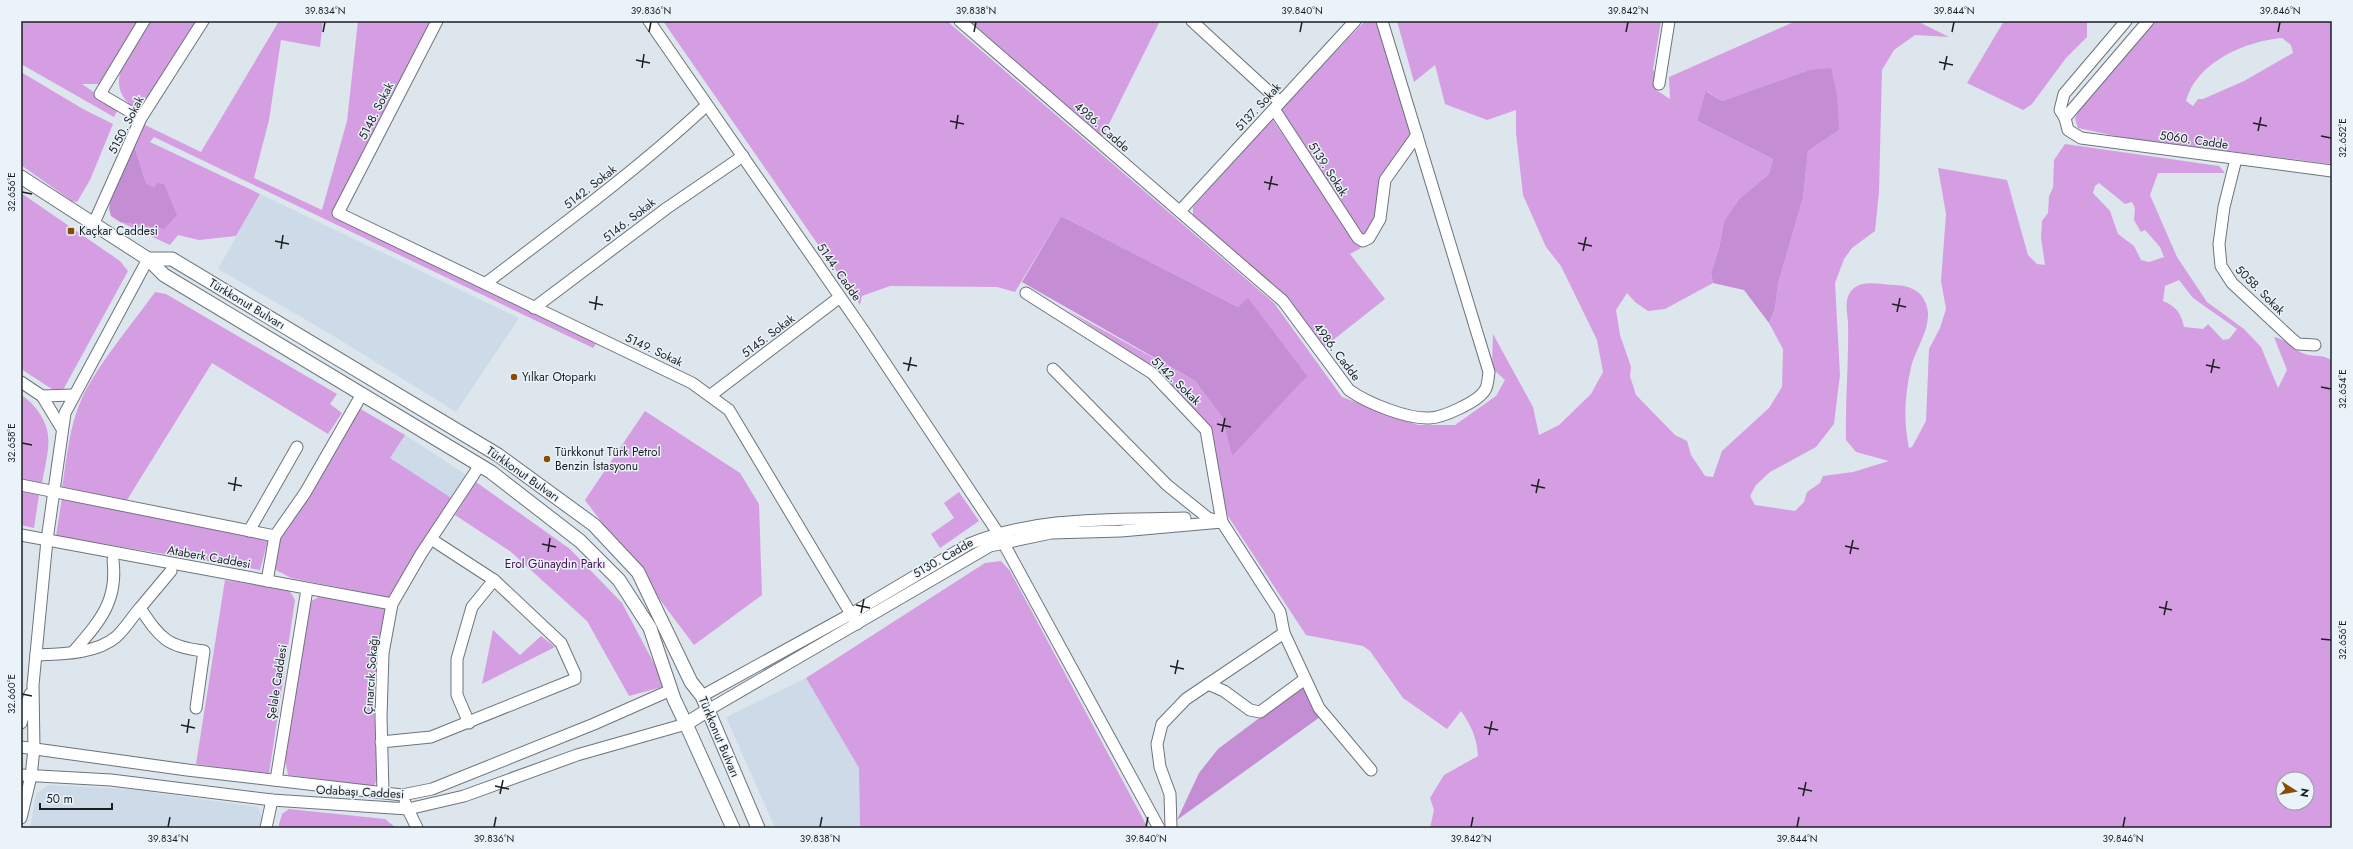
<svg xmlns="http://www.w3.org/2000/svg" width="2353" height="849" font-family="Jost,sans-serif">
	<rect width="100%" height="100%" fill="#dde5ed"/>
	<g fill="#cddbe9">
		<polygon points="260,194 519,318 456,412 337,338 218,269"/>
		<polygon points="405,435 468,476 453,499 390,458"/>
		<polygon points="806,678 859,768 860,828 775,828 726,717"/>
		<polygon points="48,785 128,789 258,807 262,817 260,828 30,828 36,794"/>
	</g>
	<g fill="#d59ee3" fill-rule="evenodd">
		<polygon points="21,21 139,21 103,84 82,84 118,109 114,117 21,64"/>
		<path d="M150,21h49l-58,89h-4c-39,-26 -5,-60 13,-89z"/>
		<polygon points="279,21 323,21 320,47 281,40 269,120 254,178 322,210 347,121 358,21 427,21 431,23 336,217 585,337 596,344 593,348 154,137 150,142 260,194 236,236 199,240 178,235 170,245 120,222 164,229 154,189 146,183 133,142 143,124 201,152"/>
		<path d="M663,21h284l327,282 68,94 76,28h37l41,-29 9,-16 -13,-12 1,-34 40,73 6,28 20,-10 32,-31 12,-22 -6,-32 -36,-74 -15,-19 -23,-52 -7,-62v-23l-29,10 -42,-16 -10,-39 -21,17 -17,-61h264l-8,48 3,6v15l14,9 -1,-22 127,-56h121l32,16 -34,-2 -21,15 -12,20 -3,122 -4,39 -23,17 -8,11 -9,24 5,92 -6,49 -18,23 -46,25 -14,13 -6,11 5,9 40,6 9,-9 3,-10 13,-9 3,-7 30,-4 36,-11 -33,-9 -10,-12c-1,-39 3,-78 2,-118 -1,-10 -4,-24 4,-32 9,-10 28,-6 40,-5 15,0 29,4 34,19 8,21 -10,43 -15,63 -6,28 -8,52 -2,81l3,-1 14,-26 3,-72 11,-21 6,-19 -5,-28 5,-67 -8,-46 69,12 21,75 9,9 8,1 -4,-27 1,-17 6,-8 1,-17 4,-8 1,-28 11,-16 154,22 6,7h-67l-8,22 27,62 30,45 37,27 17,18 17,41 9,-18 -13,-33c13,2 19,13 31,17 9,3 20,0 27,7v467h-902l4,-18 -4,-12 14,-23 34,-19c-1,-18 -7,-31 -17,-45l-14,18 -44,-31 -33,-47 -7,-5 -57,-11 -84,-128 -14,-82 -53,-56 -88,-59 128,71 27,36 10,39 16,-157 -10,8 -177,-91 -46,76 -18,-5 -107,-1 -28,10 -2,9zM1809,70l30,60 -31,21 -5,47 -25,86 -3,25 -6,14 14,26 -1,38 -13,21 -47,43 -9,26 -8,-1 -14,-21 -4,-14 -12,-6 -39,-40 -6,-19 1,-9 -11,-32 -4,-25 11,-17 8,9 13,9 17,-2 48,-26 -2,-10 8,-25 5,-27 15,-22 30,-25 4,-15 -76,-38 10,-30 15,10zM2099,183l26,21 7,-2 3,6 -1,12 7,12 4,-2 15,17 4,10 -15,5 -8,-2 -7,-14 -16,-12 -8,-23 -17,-18 2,-7zM2179,280l14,18 44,31 -8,10 -6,1 -15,-16 -5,5 -19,-2c-3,-14 -8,-21 -21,-26l2,-15zM2283,779h24v24h-24z"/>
		<polygon points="970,21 1160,21 1102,138"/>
		<polygon points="1365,21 1376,21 1412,133 1384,172 1380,180 1378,205 1368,234 1360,234 1280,110"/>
		<polygon points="2004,21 2087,21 2087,37 2066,58 2032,104 2023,110 1967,83"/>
		<path d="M2154,21h178v143l-207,-26 -47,-10 -3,-9 4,-10zM2282,38l9,7 2,8 -49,28 -41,18h-5l-5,7 -7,-5c10,-39 60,-60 96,-63z"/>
		<polygon points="21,72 83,109 113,124 90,180 77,202 72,201 21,165"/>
		<polygon points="1272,119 1361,248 1350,254 1385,299 1323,348 1193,218 1193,207"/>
		<polygon points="21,193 120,261 128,271 63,390 52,389 21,369"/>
		<path d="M155,292l11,2 171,100 -7,10 12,9 -14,21 -116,-71 -85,137 -65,-12c5,-30 7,-62 20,-90 16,-34 51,-75 73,-106z"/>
		<path d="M21,395c12,7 26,25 27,40 2,15 -4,34 -6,49l-21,-4z"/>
		<polygon points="359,408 405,435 390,458 453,499 392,598 291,578 276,570 273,565 280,536"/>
		<polygon points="645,411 740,473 759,504 762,595 694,645 585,500"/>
		<polygon points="476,482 570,549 622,603 666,686 629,696 587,621 511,552 455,515"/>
		<polygon points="21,491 39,495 34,528 21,525"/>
		<polygon points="959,492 979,521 940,548 931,534 954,518 944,503"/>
		<polygon points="62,498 268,540 260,570 56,536"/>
		<polygon points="1001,561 1010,571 1148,828 860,828 859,768 806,678 985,563"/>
		<polygon points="225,580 289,590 295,600 269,774 196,764"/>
		<polygon points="319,597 387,609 376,672 374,700 377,779 374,786 288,775 283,749 309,602"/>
		<polygon points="493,630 520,655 541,636 555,647 482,684"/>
		<polygon points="289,809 385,819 396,828 278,828 282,814"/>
	</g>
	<g fill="#c58dd3">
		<polygon points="1831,68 1837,95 1839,130 1808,151 1803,198 1778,284 1775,309 1769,323 1744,290 1713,283 1711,273 1719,248 1724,221 1739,199 1769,174 1773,159 1697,121 1706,91 1722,101 1809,70"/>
		<polygon points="133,142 146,183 154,188 157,183 164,184 177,215 164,229 120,222 111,216 109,209 111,198"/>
		<polygon points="1061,216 1238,307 1248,298 1307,376 1232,456 1222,417 1195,381 1022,282"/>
		<polygon points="1302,686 1320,717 1177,820 1199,773 1218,749"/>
	</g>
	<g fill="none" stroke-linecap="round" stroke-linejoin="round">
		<g stroke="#6d747c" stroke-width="13">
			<g id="minor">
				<polyline points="437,21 338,213 692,383 729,410 857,624"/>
				<polyline points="649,21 863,330 998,533 1159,828"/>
				<path d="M960,21l323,280 66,89c18,13 58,29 80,28 13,0 49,-16 56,-28 3,-4 3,-13 4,-18l-107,-351"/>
				<polyline points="1192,21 1280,102"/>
				<polyline points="1659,84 1669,21"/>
				<polyline points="1274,109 1358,238 1363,241 1369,238 1380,219 1385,180 1417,135"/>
				<polyline points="141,118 100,94 144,21"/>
				<polyline points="2065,118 2068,130 2081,138 2332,171"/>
				<polyline points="2065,118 2148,21"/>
				<polyline points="2065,118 2060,110 2064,94 2126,21"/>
				<polyline points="2236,159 2224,207 2219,244 2221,266 2232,283 2292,339 2298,344 2315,345"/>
				<polyline points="1180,211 1355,21"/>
				<polyline points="93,225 141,118 203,21"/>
				<path d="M486,283c75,-57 151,-113 220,-177"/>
				<polyline points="534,308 667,208 743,156"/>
				<polyline points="1053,369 1167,485 1208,518 1222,522 1280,612 1284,633 1319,708 1371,770"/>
				<polyline points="21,382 42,396 74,395"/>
				<polyline points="711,395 840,297"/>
				<polyline points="42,396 62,429"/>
				<polyline points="21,485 275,536"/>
				<polyline points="249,531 297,447"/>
				<polyline points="21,535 392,604"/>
				<polyline points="267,581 275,536 305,493 362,394"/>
				<polyline points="140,608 171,571"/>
				<path d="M74,651c26,-30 44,-50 39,-91"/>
				<path d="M36,655c25,-1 60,-1 80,-18 9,-8 16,-20 24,-29 20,30 27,39 64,43l-8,57"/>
				<polyline points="1208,684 1224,691 1250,710 1260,712 1305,679"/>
				<path d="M702,696l149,-82 118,-70c69,-28 143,-24 216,-26"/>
				<polyline points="708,710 990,546 1051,533 1121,531 1222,522 1206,430 1152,373 1026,293"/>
				<polyline points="21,723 30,694"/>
				<polyline points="469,723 457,695 457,659 472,607 494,580"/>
				<polyline points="381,742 431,737 575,679 575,674 561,643 494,580 431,539"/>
				<polyline points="21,747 187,770 402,795 432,789 594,724 671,690"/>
				<polyline points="21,775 111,780 272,800 408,809 464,796 577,755 686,724"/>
				<polyline points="276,780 307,589"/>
				<polyline points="383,792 381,717 383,653 392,604 421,554 480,465"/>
				<polyline points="405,803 417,828"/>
				<polyline points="21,818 31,776 34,749 33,685 47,540 65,413 148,259"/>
				<polyline points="266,828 272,800"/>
				<polyline points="1171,828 1170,794 1160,767 1157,744 1162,724 1186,699 1284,633"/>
			</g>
		</g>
		<g stroke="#6d747c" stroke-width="15">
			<g id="tertiary">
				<polyline points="21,177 148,259 164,275 491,472 580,541 619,580 650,628 674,699 686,724 733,828"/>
				<polyline points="148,259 172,259 498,455 594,525 638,572 691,682 702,696 758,828"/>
				<polyline points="686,724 708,710"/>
			</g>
		</g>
		<use href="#minor" stroke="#fff" stroke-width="11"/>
		<use href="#tertiary" stroke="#fff" stroke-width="13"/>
	</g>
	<path fill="none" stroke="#1c1f21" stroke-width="1.5" d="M323,32l2,-10M649,32l2,-10M974,32l2,-10M1300,32l2,-10M1626,32l2,-10M1952,32l2,-10M2278,32l2,-10M636,60l14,3M1939,62l14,3M642,68l2,-14M1944,70l3,-14M950,121l14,3M2253,123l14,3M956,129l2,-14M2258,131l3,-14M2321,136l10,2M1264,182l14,3M1269,190l3,-14M22,192l10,2M275,241l14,3M1578,243l14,3M281,249l2,-14M1583,251l3,-14M589,302l14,3M1892,304l14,3M595,310l2,-14M1897,312l3,-14M903,363l14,3M2206,365l14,3M908,371l3,-14M2211,373l3,-14M2321,387l10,2M1217,424l14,3M1222,432l3,-14M22,443l10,2M228,483l14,3M1531,485l14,3M234,491l2,-14M1536,493l3,-14M542,544l14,3M1845,546l14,3M548,552l2,-14M1850,554l3,-14M856,605l14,3M2159,607l13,3M861,613l3,-14M2164,615l3,-14M2321,639l10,1M1170,666l14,3M1175,674l3,-14M22,694l10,2M181,725l14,3M1484,727l14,3M187,733l2,-14M1489,735l3,-14M495,786l14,3M1798,788l14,3M500,794l3,-14M1803,796l3,-14M168,827l2,-10M494,827l2,-10M820,827l2,-10M1146,827l2,-10M1471,827l2,-10M1797,827l2,-10M2123,827l2,-10"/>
	<g fill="#874e01" stroke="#eaf2fa" stroke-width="1.5">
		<rect x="67" y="227" width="8" height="8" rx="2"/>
		<circle cx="514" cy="377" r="4"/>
		<circle cx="547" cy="459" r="4"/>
	</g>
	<g text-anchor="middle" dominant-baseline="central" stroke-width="3" stroke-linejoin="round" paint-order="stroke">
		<g font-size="12" fill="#1c1f21" stroke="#eaf2fa">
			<text transform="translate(1258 107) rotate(-47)">5137. Sokak</text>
			<text transform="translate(376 111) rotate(-63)">5148. Sokak</text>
			<text transform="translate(126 125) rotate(-63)">5150. Sokak</text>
			<text transform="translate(1102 127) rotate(41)">4986. Cadde</text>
			<text transform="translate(2194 140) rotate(8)">5060. Cadde</text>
			<text transform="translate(1328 169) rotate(57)">5139. Sokak</text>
			<text transform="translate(590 187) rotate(-38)">5142. Sokak</text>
			<text transform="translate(629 220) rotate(-38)">5146. Sokak</text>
			<text transform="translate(839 272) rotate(55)">5144. Cadde</text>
			<text transform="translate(2260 290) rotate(45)">5058. Sokak</text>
			<text transform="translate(247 304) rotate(31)">Türkkonut Bulvarı</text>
			<text transform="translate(768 336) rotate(-37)">5145. Sokak</text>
			<text transform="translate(654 350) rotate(25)">5149. Sokak</text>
			<text transform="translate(1337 352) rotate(53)">4986. Cadde</text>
			<text transform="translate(1176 381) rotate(44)">5142. Sokak</text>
			<text transform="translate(523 474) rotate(35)">Türkkonut Bulvarı</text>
			<text transform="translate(209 557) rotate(10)">Ataberk Caddesi</text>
			<text transform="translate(943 558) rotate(-30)">5130. Cadde</text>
			<text transform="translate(371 675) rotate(-86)">Çınarcık Sokağı</text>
			<text transform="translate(277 682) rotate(-81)">Şelale Caddesi</text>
			<text transform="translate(719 737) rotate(67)">Türkkonut Bulvarı</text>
			<text transform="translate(360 792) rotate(3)">Odabaşı Caddesi</text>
		</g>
		<g font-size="12" fill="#1c1f21" stroke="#eaf2fa" text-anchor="start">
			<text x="79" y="231">Kaçkar Caddesi</text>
			<text x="522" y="377">Yılkar Otoparkı</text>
			<text x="555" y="452">Türkkonut Türk Petrol<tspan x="555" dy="14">Benzin İstasyonu</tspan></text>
		</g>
		<g font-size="12" fill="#430e4f" stroke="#eaf2fa">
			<text x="555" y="564">Erol Günaydın Parkı</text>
		</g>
	</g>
	<rect width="2353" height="849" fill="none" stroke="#eaf2fa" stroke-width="44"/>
	<g transform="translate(2295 791) rotate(101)"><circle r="19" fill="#eaf2fa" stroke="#989ea3"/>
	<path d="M0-3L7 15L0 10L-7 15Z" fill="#874e01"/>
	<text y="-6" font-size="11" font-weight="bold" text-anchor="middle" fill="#1c1f21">N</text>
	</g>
	<path d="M40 803v6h72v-6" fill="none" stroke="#1c1f21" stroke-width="2"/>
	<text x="46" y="803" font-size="12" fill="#1c1f21" stroke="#eaf2fa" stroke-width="3" paint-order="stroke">50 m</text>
	<rect x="22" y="22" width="2309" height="805" fill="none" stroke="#1c1f21" stroke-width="1.5"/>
	<g font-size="10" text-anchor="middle" fill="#1c1f21">
		<text x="325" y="14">39.834°N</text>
		<text x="651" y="14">39.836°N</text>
		<text x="976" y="14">39.838°N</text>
		<text x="1302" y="14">39.840°N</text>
		<text x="1628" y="14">39.842°N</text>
		<text x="1954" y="14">39.844°N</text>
		<text x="2280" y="14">39.846°N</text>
		<text transform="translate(2342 138) rotate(-90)" y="4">32.652°E</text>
		<text transform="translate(11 192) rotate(-90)" y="4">32.656°E</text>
		<text transform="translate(2342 389) rotate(-90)" y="4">32.654°E</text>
		<text transform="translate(11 443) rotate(-90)" y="4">32.658°E</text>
		<text transform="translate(2342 640) rotate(-90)" y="4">32.656°E</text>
		<text transform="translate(11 694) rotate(-90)" y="4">32.660°E</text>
		<text x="168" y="842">39.834°N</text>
		<text x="494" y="842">39.836°N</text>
		<text x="820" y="842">39.838°N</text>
		<text x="1146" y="842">39.840°N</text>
		<text x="1471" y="842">39.842°N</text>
		<text x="1797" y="842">39.844°N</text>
		<text x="2123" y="842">39.846°N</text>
	</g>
</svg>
